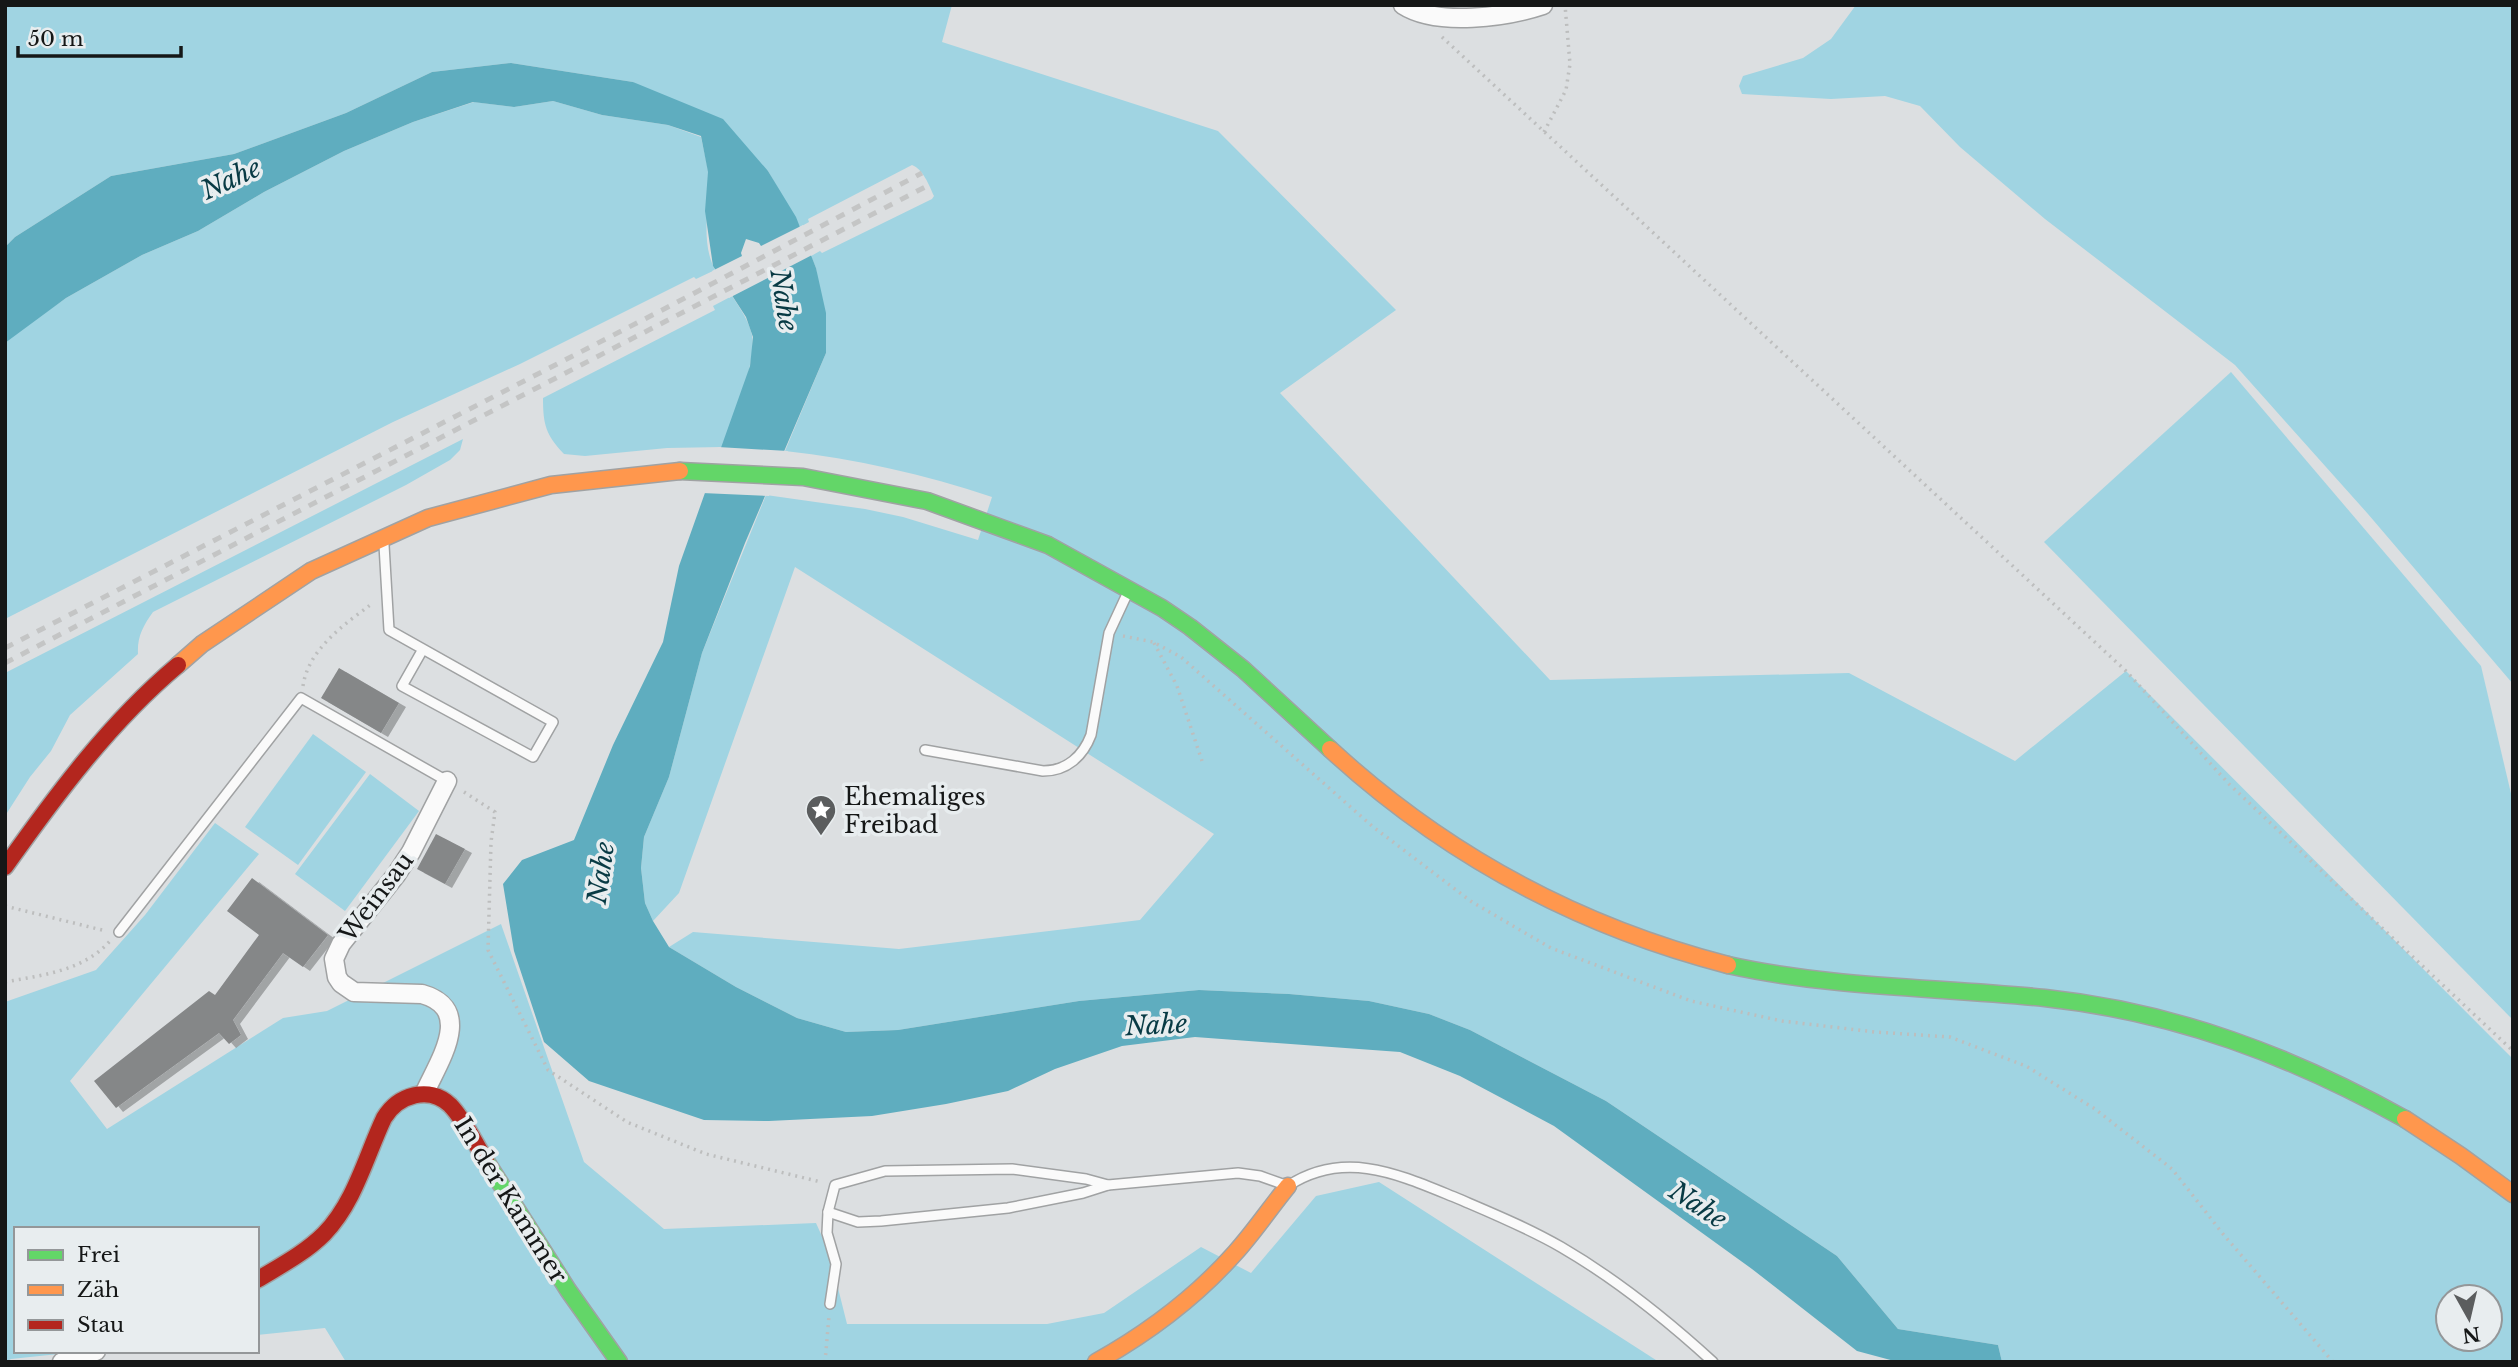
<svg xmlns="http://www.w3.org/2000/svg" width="2518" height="1367" font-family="'Libre Baskerville',serif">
	<defs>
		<filter id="shadow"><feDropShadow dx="7" dy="4" stdDeviation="0" flood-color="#0004"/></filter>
	</defs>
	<rect width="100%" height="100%" fill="#dcdfe1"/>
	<g fill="#a0d4e2" fill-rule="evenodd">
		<path d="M5,5h947l-10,37 276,89 178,179 -116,83 270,287 299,-7 166,88 111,-90 387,388v303h-511l-4,-17 -100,-16 -61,-73 -231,-155 -136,-71 -41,-16 -60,-13 -80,-7 -90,-4 -120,11 -181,29 -52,2 -49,-14 -61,-31 -67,-40 24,-15 206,17 241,-29 74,-86 -419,-267 -116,326 -26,28 -8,-18 -4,-35 3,-31 25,-60 33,-124 64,-158 99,14 38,8 75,23 14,-43c-68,-23 -136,-38 -207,-46l41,-98 -10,-85 -5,-12 9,-5 2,2 110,-54 2,-3c-5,-11 -11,-27 -22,-31l-104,54 1,3 -9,5 -32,-56 -135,-89 -122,-19 -79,9 -86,41 -112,41 -123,22 -96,61 -10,10zM2448,1297h42v42h-42z"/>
		<polygon points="1856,5 2513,5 2513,684 2368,514 2235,365 2045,219 1960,147 1920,106 1885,96 1831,99 1742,94 1739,86 1743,76 1803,58 1831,39"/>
		<path d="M553,101l49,14 66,10 33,12c2,10 5,22 7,33 3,32 -9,69 7,100l-19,9 -2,-2 -174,87 -127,58 -388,197v-276l4,-5 57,-40 76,-43 56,-24 66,-39 80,-41 69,-29 61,-20 40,5z"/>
		<path d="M732,296c8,12 17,25 20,39 5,29 -20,85 -30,112l-55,1 -82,8 -21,-2c-18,-19 -21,-29 -21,-56l172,-88 -2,-4z"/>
		<polygon points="2231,372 2481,666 2513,802 2513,1020 2044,542"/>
		<path d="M463,439l-3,11 -10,10 -44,25 -253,127c-10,14 -16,25 -15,42l-68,61 -19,36 -21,26 -25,39v-143z"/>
		<polygon points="313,734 366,772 298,865 245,827"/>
		<polygon points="370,774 419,811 345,911 295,874"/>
		<polygon points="215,823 259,854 70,1081 107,1129 283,1018 327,1011 501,924 584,1162 664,1229 816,1223 829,1252 847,1324 1047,1324 1104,1313 1201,1247 1251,1273 1316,1196 1379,1182 1659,1362 346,1362 325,1328 257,1335 257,1229 16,1229 16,1351 87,1351 11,1359 5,1362 5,1002 96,970 145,915"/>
	</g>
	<polygon fill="#5fadbf" points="511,63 633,82 723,119 768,171 796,217 816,268 826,313 826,353 745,543 702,653 669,777 644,837 641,868 645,903 653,921 669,947 736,987 797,1018 846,1032 898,1030 1079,1001 1199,990 1289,994 1369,1001 1429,1014 1470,1030 1606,1101 1837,1256 1898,1329 1998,1345 2002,1362 1898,1362 1857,1351 1752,1269 1554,1126 1460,1076 1400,1052 1195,1037 1122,1046 1055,1069 1008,1091 946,1104 872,1116 769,1121 704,1120 589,1081 544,1042 514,951 503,884 522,860 574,840 613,745 663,642 679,566 750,366 753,337 746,317 713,266 705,211 708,172 701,136 668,125 602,115 553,101 514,107 473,102 413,122 344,151 264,192 198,231 142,255 66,298 5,343 5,247 15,237 111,176 234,154 346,113 432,72"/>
	<g fill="#dcdfe1">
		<polygon points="803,225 814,254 729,298 712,271 742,256 741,253 746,239 759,243 761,246"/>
		<polygon points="718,447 788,451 769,496 702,493"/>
	</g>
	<g fill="#858788" filter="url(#shadow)">
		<polygon points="339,668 399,703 381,733 321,698"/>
		<polygon points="436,834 465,849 445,884 417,869"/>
		<polygon points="252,878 328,935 303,967 283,953 233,1020 241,1035 229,1044 219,1033 116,1108 94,1081 209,991 215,995 259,935 227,911"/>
	</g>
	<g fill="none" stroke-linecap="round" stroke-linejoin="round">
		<g stroke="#a0a2a3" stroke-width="12">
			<g id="lane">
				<polyline points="384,545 389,630 553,722 533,757 402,686 423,649"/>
				<path d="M925,750l118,21c24,0 40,-15 48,-36l18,-102 19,-41"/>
				<polyline points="119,932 301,698 447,781"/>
				<polyline points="828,1212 858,1222 881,1221 1008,1208 1083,1193 1108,1185"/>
				<path d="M830,1304l6,-40 -9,-31 1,-21 7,-27 50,-14 127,-2 74,10 22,6 130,-12 22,3 28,10c58,-38 114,-10 171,13 35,15 69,29 102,48 55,32 105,72 152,115"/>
			</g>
		</g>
		<g stroke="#a0a2a3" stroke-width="21">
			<g id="street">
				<path d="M1403,5c34,22 104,12 140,0"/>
				<path d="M425,1092c14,-31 50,-83 -3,-98l-68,-2 -13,-9 -4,-6 -3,-18 7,-15 55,-69 15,-23 36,-71"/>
				<polyline points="62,1362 96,1351"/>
			</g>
		</g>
		<g stroke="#a0a2a3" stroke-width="19">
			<g id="fast">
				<polyline points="680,471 803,477 927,501 1048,545 1162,608 1190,627 1243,669 1330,749"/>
				<path d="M1728,965c104,23 211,22 317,33 131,14 246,58 360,121"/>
				<polyline points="486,1161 568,1290 619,1362"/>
			</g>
		</g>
		<g stroke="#a0a2a3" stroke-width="19">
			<g id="slow">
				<polyline points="178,665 202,644 311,571 428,518 551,485 680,471"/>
				<path d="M1330,749c114,105 247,177 398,216"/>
				<polyline points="2405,1119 2461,1156 2513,1194"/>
				<path d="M1096,1362c52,-29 99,-64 139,-109 19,-21 35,-45 53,-67"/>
			</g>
		</g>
		<g stroke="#a0a2a3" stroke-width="19">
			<g id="jam">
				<path d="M5,867c51,-72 105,-145 173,-202"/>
				<path d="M257,1280c23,-14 48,-27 67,-46 31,-32 42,-78 60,-116 14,-23 45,-33 66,-13 14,14 26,40 36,56"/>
			</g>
		</g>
		<g stroke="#bdbebe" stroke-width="3.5" stroke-dasharray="2 5" stroke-linecap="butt">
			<polyline points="1442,37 2126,671 2229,784 2513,1051"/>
			<polyline points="1544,132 1566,90 1570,64 1565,5"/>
			<polyline points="1123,636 1153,642 1181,657 1372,826 1472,902 1551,948 1691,1001 1782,1021 1875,1032 1950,1037 2026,1066 2095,1109 2172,1169 2223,1234 2333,1362"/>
			<polyline points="1154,643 1177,686 1202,761"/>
			<path d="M303,686c5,-37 43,-63 70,-83"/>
			<polyline points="464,792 495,812 491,842 488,950 548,1070 627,1122 706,1154 821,1182"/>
			<polyline points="5,906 106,931"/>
			<path d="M5,982c38,-7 78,-11 105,-41"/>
			<polyline points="825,1362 829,1316"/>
		</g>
		<use href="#lane" stroke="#fafafa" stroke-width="9"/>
		<use href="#street" stroke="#fafafa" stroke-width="18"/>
		<use href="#fast" stroke="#63d668" stroke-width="16"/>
		<use href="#slow" stroke="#ff974d" stroke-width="16"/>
		<use href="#jam" stroke="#b3261e" stroke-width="16"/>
		<g stroke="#c4c5c5" stroke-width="5" stroke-dasharray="9 9" stroke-linecap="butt">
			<polyline points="5,648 666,308 922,173"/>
			<polyline points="5,663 929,185"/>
		</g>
	</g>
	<defs>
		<g id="sight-pin" transform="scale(1.575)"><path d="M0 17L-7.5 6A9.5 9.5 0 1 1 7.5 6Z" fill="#5b5d5e" stroke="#e8edef"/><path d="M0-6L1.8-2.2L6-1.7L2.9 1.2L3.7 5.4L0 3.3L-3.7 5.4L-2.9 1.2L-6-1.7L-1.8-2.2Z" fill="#fff"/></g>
	</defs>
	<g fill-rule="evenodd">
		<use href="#sight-pin" x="821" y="810"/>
	</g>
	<g text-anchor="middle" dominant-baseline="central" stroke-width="7" stroke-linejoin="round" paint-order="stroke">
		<g font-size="24" fill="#151717" stroke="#e8edef" text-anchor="start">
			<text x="844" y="796">Ehemaliges<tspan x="844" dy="28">Freibad</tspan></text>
		</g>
		<g font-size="24" fill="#151717" stroke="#e8edef">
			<text transform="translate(376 897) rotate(-53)">Weinsau</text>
			<text transform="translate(511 1200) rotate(58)">In der Kammer</text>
		</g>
		<g font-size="26" font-style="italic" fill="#083a44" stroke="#e8edef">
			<text transform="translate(231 179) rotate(-25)">Nahe</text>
			<text transform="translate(784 300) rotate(81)">Nahe</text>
			<text transform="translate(601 873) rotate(-82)">Nahe</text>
			<text transform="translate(1156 1025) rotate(-3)">Nahe</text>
			<text transform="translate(1698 1205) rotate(33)">Nahe</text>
		</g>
	</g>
	<rect width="2518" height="1367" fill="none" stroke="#151717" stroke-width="14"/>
	<rect x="14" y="1227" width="245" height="126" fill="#e8edef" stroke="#949799" stroke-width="2"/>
	<rect x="28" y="1250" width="35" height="10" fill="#63d668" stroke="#949799" stroke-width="2"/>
	<text x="77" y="1262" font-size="21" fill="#151717">Frei</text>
	<rect x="28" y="1285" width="35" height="10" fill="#ff974d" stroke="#949799" stroke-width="2"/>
	<text x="77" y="1297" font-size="21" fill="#151717">Zäh</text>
	<rect x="28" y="1320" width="35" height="10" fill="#b3261e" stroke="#949799" stroke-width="2"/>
	<text x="77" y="1332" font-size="21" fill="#151717">Stau</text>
	<g transform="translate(2469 1318) rotate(172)"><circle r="33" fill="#e8edef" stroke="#949799" stroke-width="2"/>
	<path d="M0-5L12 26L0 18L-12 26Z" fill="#5b5d5e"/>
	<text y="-10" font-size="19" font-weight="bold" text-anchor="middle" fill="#151717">N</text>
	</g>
	<path d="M18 46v10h163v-10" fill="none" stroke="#151717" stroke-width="3.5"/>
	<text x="28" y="46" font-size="21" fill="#151717" stroke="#e8edef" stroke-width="5" paint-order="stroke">50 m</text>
</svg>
